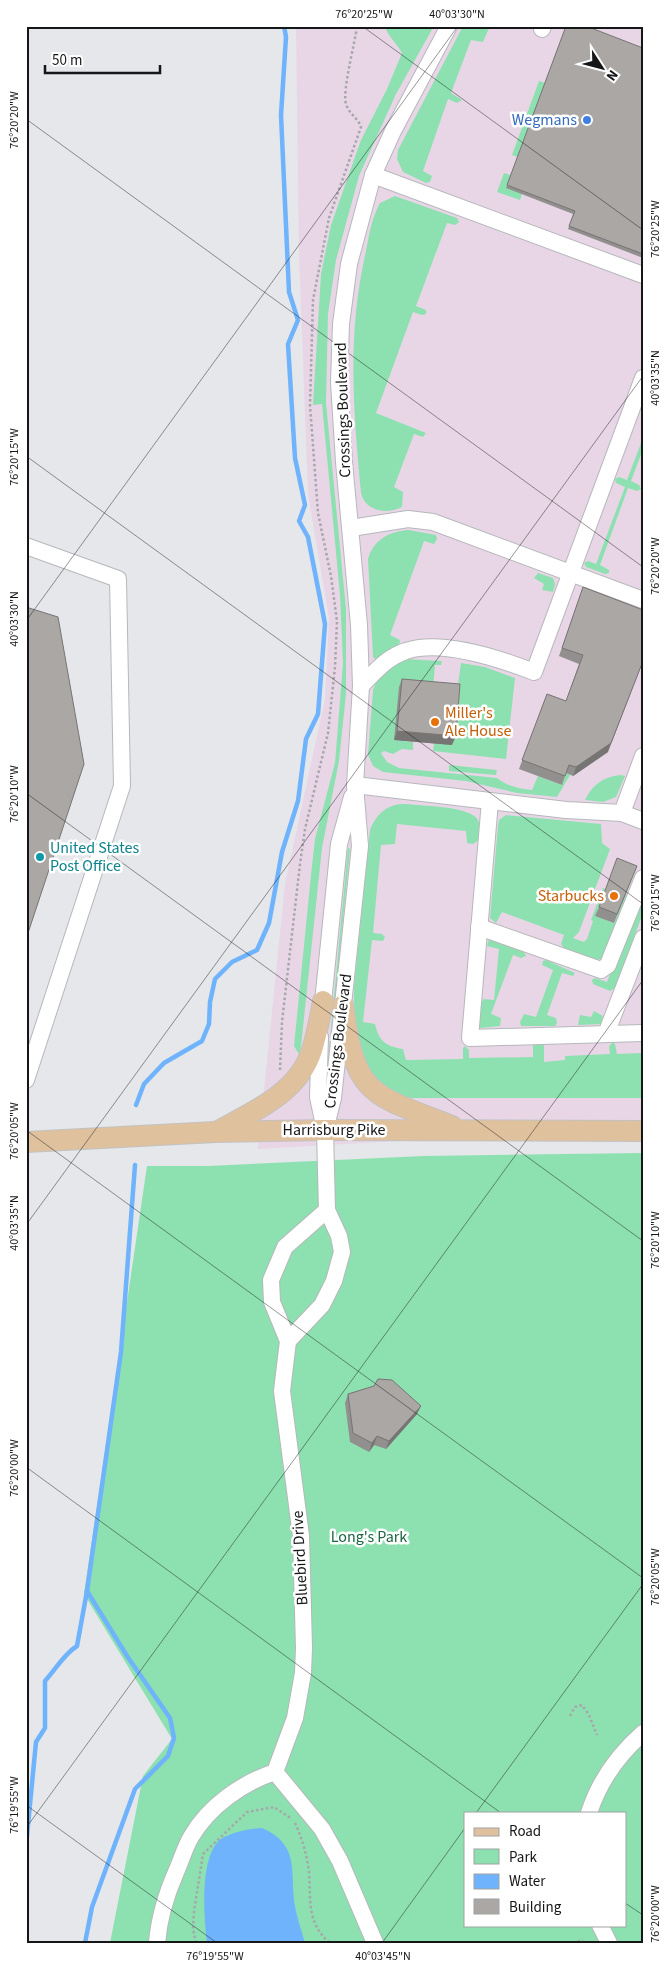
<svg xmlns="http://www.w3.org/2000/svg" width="669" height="1969" font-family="'Source Sans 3',sans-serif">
	<rect width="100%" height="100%" fill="#e5e7ea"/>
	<polygon fill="#e8d6e7" points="296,26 643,26 643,1130 593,1130 258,1149 285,884 325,699 329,618 308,494 299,254"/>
	<g fill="#8de1b0" fill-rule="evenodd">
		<path d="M385,26h49l-38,68 -37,82 -23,84 -8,54 -2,89 20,206v85l-7,67 -17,87 -22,208 -6,-10 18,-181 3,-26 20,-76 8,-100 -3,-68 -18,-191 -9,1 8,-131 10,-49 30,-85 26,-51 15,-36c-5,-10 -15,-17 -17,-27z"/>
		<polygon points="463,26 490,26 483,42 471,40 451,93 462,100 457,103 448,99 423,171 432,176 430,182 426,183 403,172 397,159 398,150"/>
		<polygon points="539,81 545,83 518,157 512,155"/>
		<polygon points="504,173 511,175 522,194 520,200 497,192"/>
		<path d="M395,196l62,22 2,4 -4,3 -8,-2 -31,83 10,4v4l-4,1 -9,-3 -37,101 50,20 -3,4 -9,-3 -20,53 9,5 -1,15c-15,8 -37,4 -41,-14 -8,-84 -14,-160 5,-242 3,-16 6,-34 14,-48z"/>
		<polygon points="643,438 643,449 631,481 639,485 641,489 637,491 628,488 600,565 609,570 609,573 605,574 586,567 584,563 588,561 596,564 625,487 616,483 615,479 619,477 627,480"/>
		<path d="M409,530l27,5 1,4 -3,5 -10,-3 -34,94 10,5 -1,6 -24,13 -2,-2 -5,-98c6,-20 22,-28 41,-29z"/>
		<polygon points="538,573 553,578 555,584 553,592 542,590 544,584 534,578"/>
		<path d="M405,659l37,2 -1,4h-6l-2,25 -39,50 19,2v8l-11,-1 -9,5 -9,-3 -3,2 6,9 12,6 98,10c10,8 22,11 35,12l6,-14 23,9 5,-12 4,2 -13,22 -40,-4 -51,-12 -83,-9 -10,-6 -5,-11 5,-65 5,-12 10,-10z"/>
		<polygon points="461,663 485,667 515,678 506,759 433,751 434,743 457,692"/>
		<polygon points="449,765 497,770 496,775 449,771"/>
		<path d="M620,775l5,1 -9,21 -13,5 -18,-2c7,-15 18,-23 35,-25z"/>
		<path d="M406,804c16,2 65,2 72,16 3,6 2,13 1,20l-6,4 -6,-1 -1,-12 -69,-7 -2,20 -14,1 -8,88 9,1 3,3 -2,4 -11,-1 -9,82 12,2c4,17 10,22 28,25l3,11 57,-1v-11l2,-2 4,4v8l64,-1v-12l11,-1v18l21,-2v-4l45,-2 -1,-8 4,-4 2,2 2,10 26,-1v45h-232c-15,-2 -40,-17 -47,-30 -7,-12 -11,-65 -10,-80l16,-158c6,-16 18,-27 36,-26z"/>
		<polygon points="506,815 601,824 602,843 610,849 579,932 573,938 584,942 587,939 593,921 591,920 603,888 605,889 596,916 614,923 625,895 629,896 602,959 595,960 564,948 561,944 564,935 502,912 496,923 490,918 498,826 499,820"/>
		<polygon points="348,848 350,849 328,1073 327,1071"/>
		<polygon points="643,886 643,913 615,988 610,991 593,984 592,980 595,978 607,982"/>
		<polygon points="489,939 524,952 526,956 521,958 513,955 491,1014 501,1018 500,1026 481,1028 479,1027 481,1003 484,999 494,1000 499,949 487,946"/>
		<polygon points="546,960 575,973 573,976 562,973 547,1015 556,1018 557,1023 555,1026 521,1026 520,1022 524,1014 536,1017 553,970 542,965 543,961"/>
		<polygon points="594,1011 603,1016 601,1024 578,1025 580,1015 591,1017"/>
		<path d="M643,1153v790h-533l33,-167 29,-37 -88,-145 63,-428h61l216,-10zM465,1813h160v112h-160z"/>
	</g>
	<path fill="#6eb3fc" d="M262,1828c36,16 29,39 32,73 2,14 7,28 11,42h-98c-3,-24 -8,-88 14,-104 12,-7 27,-10 41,-11z"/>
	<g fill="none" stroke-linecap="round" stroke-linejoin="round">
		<g stroke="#6eb3fc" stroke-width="4.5">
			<polyline points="136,1105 144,1084 164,1063 202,1041 209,1024 210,1002 215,979 232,962 257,950 269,923 282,852 298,801 306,739 318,714 325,624 308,537 299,521 305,505 295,458 288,344 298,320 289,292 281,115 286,37 284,26"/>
			<path d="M26,1846l10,-104 9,-14v-47c11,-12 18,-26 32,-35l10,-55 34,-239 14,-187"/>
			<polyline points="85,1943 92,1907 135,1789 168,1756 174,1738 170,1718 127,1656 87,1591"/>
		</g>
		<g stroke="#b6b8bb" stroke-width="18">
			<g id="minor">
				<polyline points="542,29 543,26"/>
				<polyline points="373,175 643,275"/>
				<polyline points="351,528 408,519 433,522 643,600"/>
				<polyline points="26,546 118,579 122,786 26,1080"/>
				<path d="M361,686c14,-14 26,-29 45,-35 35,-12 95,8 128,21l109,-294"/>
				<polyline points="355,785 566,810 622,813 643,821"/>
				<polyline points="490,801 470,1038 643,1033"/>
				<polyline points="622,813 643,756"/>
				<polyline points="479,927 601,970 608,965 611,957 643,878"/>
				<polyline points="322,1012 339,844 352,797"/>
				<polyline points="606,1034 643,938"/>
				<polyline points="325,1130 333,1098 360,846 355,785 361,686 359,625 344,462 339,382 341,324 349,264 373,175 393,131 449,26"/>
				<polyline points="288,1341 322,1305 334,1281 342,1252 339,1236 327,1210 325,1130 318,1097 320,1037"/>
				<polyline points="275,1772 295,1718 303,1673 304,1648 301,1536 282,1391 288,1341 272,1302 271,1280 285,1247 327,1210"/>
				<polyline points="275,1772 322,1829 340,1861 375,1943"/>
				<path d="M589,1813c10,-31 30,-59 54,-80"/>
				<polyline points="600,1925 609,1943"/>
				<path d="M157,1943c2,-25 9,-48 19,-71 5,-11 9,-25 15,-35 18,-31 51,-54 84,-65"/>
			</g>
		</g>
		<g stroke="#c2c2c3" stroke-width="22">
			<g id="major">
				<path d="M343,1005c12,92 28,89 109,121"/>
				<path d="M218,1131c37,-20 81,-39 94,-81 5,-16 8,-33 11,-49"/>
				<polyline points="26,1142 215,1132 325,1130 643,1131"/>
			</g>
		</g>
		<g stroke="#a6a7aa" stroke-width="2.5" stroke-dasharray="2.5 2.5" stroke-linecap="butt">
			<path d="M280,1070l2,-48 18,-158 5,-35 23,-96 7,-66 2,-46 -6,-45 -13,-63 -8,-108 3,-105 16,-82 32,-91c-3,-9 -12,-13 -15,-23 -4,-13 9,-61 11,-78"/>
			<polyline points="570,1716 575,1707 582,1705 589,1715 597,1735"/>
			<path d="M295,1823c7,15 12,32 14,49 2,27 -3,51 21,71"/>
			<polyline points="196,1943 193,1929 194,1911 203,1854 247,1812 274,1807 292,1819"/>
			<polyline points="573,1943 583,1940"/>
		</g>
		<use href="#minor" stroke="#fff" stroke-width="16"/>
		<use href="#major" stroke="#dfc19e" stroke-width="20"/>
	</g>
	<g fill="#92908e">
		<polygon points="566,26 643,48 643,258 568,229 573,214 506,188"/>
		<polygon points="583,587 608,752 573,776 566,773 562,785 519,769 547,694 566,701 579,664 559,656"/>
		<polygon points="402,679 452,745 394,740 399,687"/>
		<polygon points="637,866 614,923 595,916 599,907"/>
		<polygon points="374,1386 417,1414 386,1449 374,1445 369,1452 350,1442 345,1403 348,1394"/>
	</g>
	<g fill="#777574">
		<polygon points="643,661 608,752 573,776 576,767"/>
		<polygon points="397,731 456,736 452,745 394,740"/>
		<polygon points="421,1406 417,1414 386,1449 389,1441"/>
		<polygon points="377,1436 374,1445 369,1452 372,1443"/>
	</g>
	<g fill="#aaa7a5" stroke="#777574">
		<polygon points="566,26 586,26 643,48 643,254 569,226 575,211 507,185"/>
		<polygon points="583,587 643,610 643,661 611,743 576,767 569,765 565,776 522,760 547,694 566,701 583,655 562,648"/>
		<polygon points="26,607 58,617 84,764 26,939"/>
		<polygon points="402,679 460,684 456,736 397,731"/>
		<polygon points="617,858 637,866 617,914 599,907"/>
		<polygon points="378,1379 392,1380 421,1406 389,1441 377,1436 372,1443 353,1433 348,1394 374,1386"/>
	</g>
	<path fill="none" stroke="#151617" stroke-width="1" stroke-opacity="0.45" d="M362,26l281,204M26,119l617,448M26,456l617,448M26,621l432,-595M26,793l617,448M26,1130l617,448M26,1225l617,-849M26,1467l475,346M26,1805l191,138M476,1813l167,-229M26,1828l617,-848M625,1903l18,12M382,1943l83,-115"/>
	<circle fill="#3f7fe0" stroke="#fff" stroke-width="2" cx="587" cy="120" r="5"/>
	<g fill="#e8710a" stroke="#fff" stroke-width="2">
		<circle cx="435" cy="722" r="5"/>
		<circle cx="614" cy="896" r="5"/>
	</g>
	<circle fill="#0f9aa8" stroke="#fff" stroke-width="2" cx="40" cy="857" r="5"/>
	<g text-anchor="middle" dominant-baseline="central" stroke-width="5" stroke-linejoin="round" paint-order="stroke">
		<g font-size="16" fill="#366cbe" stroke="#fff" text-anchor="end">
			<text x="577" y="120">Wegmans</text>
		</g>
		<g font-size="16" fill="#151617" stroke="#fff">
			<text transform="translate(343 410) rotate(-92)">Crossings Boulevard</text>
			<text transform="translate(338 1041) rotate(-83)">Crossings Boulevard</text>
			<text x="334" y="1130">Harrisburg Pike</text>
			<text transform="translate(300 1558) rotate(-93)">Bluebird Drive</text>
		</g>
		<g font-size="16" fill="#c56008" stroke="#fff" text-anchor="start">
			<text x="445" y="713">Miller's<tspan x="445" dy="18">Ale House</tspan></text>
			<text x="604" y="896" text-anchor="end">Starbucks</text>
		</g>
		<g font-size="16" fill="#0d838f" stroke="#fff" text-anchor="start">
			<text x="50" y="848">United States<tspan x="50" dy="18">Post Office</tspan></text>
		</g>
		<g font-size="16" fill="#1a6540" stroke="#fff">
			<text x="369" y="1537">Long's Park</text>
		</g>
	</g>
	<rect width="669" height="1969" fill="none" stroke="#ffffff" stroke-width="55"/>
	<rect x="464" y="1812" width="162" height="115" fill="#ffffff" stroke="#a1a2a2"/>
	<rect x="474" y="1828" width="25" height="8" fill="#dfc19e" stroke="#a1a2a2"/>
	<text x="509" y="1836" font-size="15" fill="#151617">Road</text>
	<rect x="474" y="1849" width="25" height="15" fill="#8de1b0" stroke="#a1a2a2"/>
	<text x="509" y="1862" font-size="15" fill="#151617">Park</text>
	<rect x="474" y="1874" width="25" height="15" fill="#6eb3fc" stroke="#a1a2a2"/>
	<text x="509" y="1886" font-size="15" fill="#151617">Water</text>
	<rect x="474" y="1899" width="25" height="15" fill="#aaa7a5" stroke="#a1a2a2"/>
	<text x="509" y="1912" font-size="15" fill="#151617">Building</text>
	<g transform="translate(602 68) rotate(126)" stroke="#ffffff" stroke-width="4" paint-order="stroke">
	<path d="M0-4L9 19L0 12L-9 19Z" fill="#151617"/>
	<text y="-8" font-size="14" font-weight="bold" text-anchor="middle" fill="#151617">N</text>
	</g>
	<path d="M45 65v8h115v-8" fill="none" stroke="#151617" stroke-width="2.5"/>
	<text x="52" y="65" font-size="15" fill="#151617" stroke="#ffffff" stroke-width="4" paint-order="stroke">50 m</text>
	<rect x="28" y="28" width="614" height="1914" fill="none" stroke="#151617" stroke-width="2"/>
	<g font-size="12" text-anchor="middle" fill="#151617">
		<text x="364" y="18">76°20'25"W</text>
		<text x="457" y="18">40°03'30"N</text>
		<text transform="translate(14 120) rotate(-90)" y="4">76°20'20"W</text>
		<text transform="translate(655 229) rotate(-90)" y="4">76°20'25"W</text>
		<text transform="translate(655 378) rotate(-90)" y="4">40°03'35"N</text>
		<text transform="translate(14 457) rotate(-90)" y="4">76°20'15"W</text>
		<text transform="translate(655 566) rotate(-90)" y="4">76°20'20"W</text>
		<text transform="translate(14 619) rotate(-90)" y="4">40°03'30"N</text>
		<text transform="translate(14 794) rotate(-90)" y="4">76°20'10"W</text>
		<text transform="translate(655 903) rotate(-90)" y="4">76°20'15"W</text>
		<text transform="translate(14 1131) rotate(-90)" y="4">76°20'05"W</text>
		<text transform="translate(14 1223) rotate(-90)" y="4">40°03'35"N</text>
		<text transform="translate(655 1240) rotate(-90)" y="4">76°20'10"W</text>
		<text transform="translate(14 1468) rotate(-90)" y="4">76°20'00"W</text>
		<text transform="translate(655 1577) rotate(-90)" y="4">76°20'05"W</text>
		<text transform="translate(14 1805) rotate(-90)" y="4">76°19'55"W</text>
		<text transform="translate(655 1914) rotate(-90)" y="4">76°20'00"W</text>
		<text x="215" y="1960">76°19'55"W</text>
		<text x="383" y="1960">40°03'45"N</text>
	</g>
</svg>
